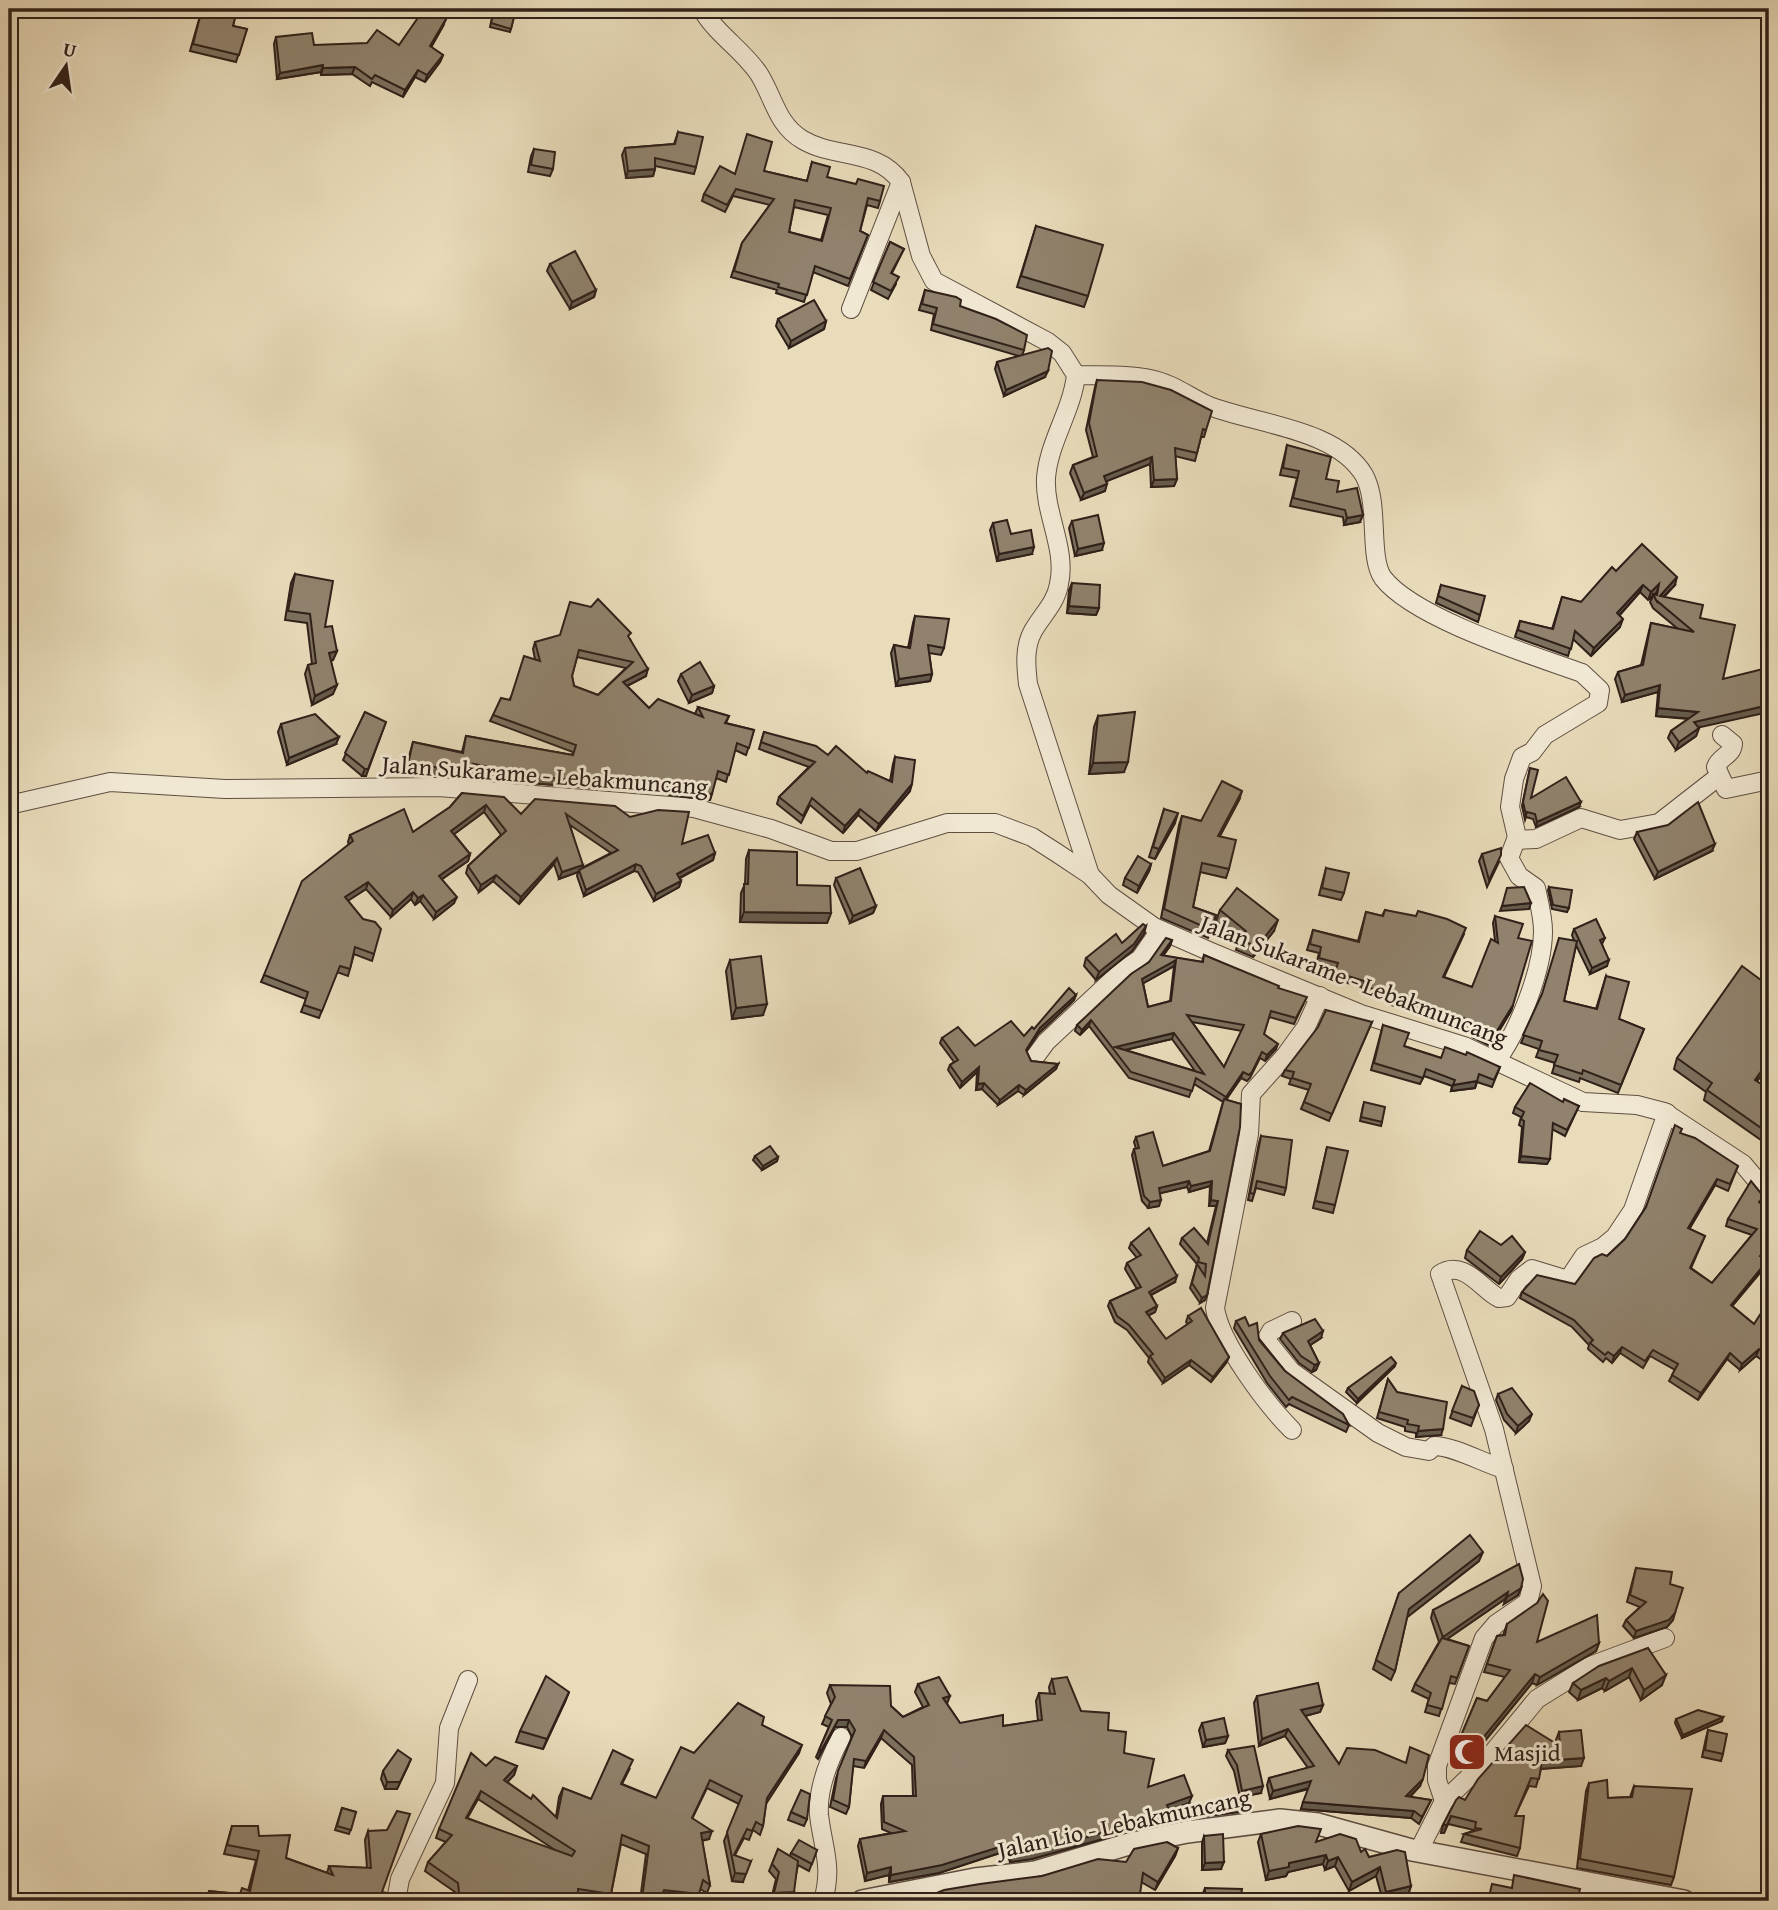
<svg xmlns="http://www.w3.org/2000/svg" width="1778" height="1910" font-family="'Gentium Book Plus',serif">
	<rect width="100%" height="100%" fill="#e9dcbb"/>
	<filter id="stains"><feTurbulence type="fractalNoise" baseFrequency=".00286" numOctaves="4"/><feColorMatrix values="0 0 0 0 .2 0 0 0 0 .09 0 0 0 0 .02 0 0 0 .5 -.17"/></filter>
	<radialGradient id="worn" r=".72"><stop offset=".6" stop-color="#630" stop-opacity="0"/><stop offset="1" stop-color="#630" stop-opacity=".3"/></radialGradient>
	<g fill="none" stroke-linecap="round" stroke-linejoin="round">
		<g stroke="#5e4f42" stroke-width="20">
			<g id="minor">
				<path d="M702,9c14,25 41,41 57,65 15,24 18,51 44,66 32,19 74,8 98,42l20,74 13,25 114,61 14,11 14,22c-4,36 -27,66 -30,103 -2,35 21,71 13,106 -3,19 -17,31 -26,47 -9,16 -7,35 -5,53l62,191"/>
				<polyline points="851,309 901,182"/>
				<path d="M1076,375c24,1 49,-1 74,4 21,4 38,17 57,26 46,19 129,23 157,70 16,28 4,82 19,103 32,41 149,77 199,95l18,17 -2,13 -53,32 -13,17 -10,5 -8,22 -4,28 7,30 -8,21 10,18 17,12c3,14 7,29 7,43 0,39 -24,98 -46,129"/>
				<path d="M1722,735l11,9c-1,12 -13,12 -17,23l10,22 43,-9"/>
				<polyline points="9,805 110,782 225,789 439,787 694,808 771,829 831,851 857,851 947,823 995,823 1032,837 1057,853 1090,875 1109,895 1154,927 1211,952 1361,1014 1464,1046 1583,1102 1637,1105 1664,1112 1743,1164 1769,1195"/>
				<polyline points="1516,840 1536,839 1581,818 1620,830 1659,823 1718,777"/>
				<polyline points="1035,1057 1046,1042 1122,971 1140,959 1160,930"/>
				<path d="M1292,1321l-21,10 -5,9 25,31 87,62 28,14 23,4 5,-5c20,0 49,17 70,23"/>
				<path d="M1292,1430c-25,-25 -72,-87 -77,-122l34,-174 2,-40 34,-38 21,-29 14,-31"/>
				<path d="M1444,1801l-7,-21v-14l47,-128 12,-14 32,-22 4,-16 -38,-157 -54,-155c24,-16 43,17 59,24l8,-1 12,-18 13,-10 36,11 16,-24 19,-9 12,-10 18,-27 34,-97"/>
				<polyline points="1418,1852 1444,1801 1485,1762 1537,1699 1590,1666 1665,1638"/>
				<polyline points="396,1901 400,1879 445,1783 449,1728 468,1680"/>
				<path d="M823,1901c10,-35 0,-52 -4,-86 -2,-26 10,-55 22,-78"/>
			</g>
		</g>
		<g stroke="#5e4f42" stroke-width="24">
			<polyline id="tertiary" points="862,1901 975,1879 1035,1872 1129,1844 1187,1832 1280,1820 1318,1824 1412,1850 1684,1901"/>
		</g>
		<use href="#minor" stroke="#f1e8d3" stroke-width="18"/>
		<use href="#tertiary" stroke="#f1e8d3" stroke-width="21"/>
	</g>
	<g fill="#7c705e" stroke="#302019" stroke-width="2" fill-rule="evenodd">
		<polygon points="202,9 237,9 233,26 247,29 236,62 190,51"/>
		<polygon points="494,9 516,9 510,32 490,27"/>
		<polygon points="443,26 431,47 443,55 440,62 425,82 415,77 403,97 372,82 370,86 352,74 321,75 321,72 277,79 274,44 276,37 314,45 399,45"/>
		<polygon points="678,132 696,167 694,174 655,166 655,169 653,176 626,178 622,155 625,148 674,144"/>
		<polygon points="534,149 553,169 550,176 528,172 531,156"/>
		<path d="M812,162l15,15 53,24 -2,7 -11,-3 -7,26 8,4 -20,51 -35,-14 -9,30 -28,-9 1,-3 -46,-13 11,-34 28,-38 -37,-9 -8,16 -23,-11 2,-7 31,-20 29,-3 43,10zM794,207l34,8 -7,25 -32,-8z"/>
		<polygon points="1036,226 1088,296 1084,307 1017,287"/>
		<polygon points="890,242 904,249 892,273 896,284 888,299 871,290"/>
		<polygon points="550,264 596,290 594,297 570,309 547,271"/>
		<polygon points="925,290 960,306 1024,350 1022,356 1045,377 1004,396 995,369 997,362 1019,356 931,330 934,314 919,310"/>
		<polygon points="778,319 826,321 824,329 789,348 776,326"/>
		<polygon points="1097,380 1206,430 1204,437 1201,437 1195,461 1175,456 1177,479 1174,486 1151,487 1150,464 1106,481 1105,491 1081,500 1070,473 1073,465 1093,457 1086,430 1095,387"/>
		<polygon points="1287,445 1326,479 1360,522 1344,525 1343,517 1290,506 1297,478 1280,475"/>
		<polygon points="1072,521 1102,550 1075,556 1069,528"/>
		<polygon points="993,523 1011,534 1032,554 997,561 990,530"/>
		<polygon points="1616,571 1675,585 1664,597 1700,618 1699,728 1696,736 1676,750 1668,738 1671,731 1688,719 1656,716 1658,692 1622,702 1615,679 1618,672 1641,665 1649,631 1651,623 1678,629 1653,608 1650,602 1653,596 1648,600 1640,592 1619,616 1620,627 1591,656 1573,639 1568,656 1515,637 1520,621 1552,629 1562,597 1581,602"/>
		<polygon points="295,574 325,627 337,651 333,660 331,661 333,694 312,705 305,674 308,665 312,664 307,623 285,620 291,583"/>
		<polygon points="1072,583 1099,608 1096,615 1067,613 1069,590"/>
		<polygon points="1441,585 1480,615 1478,622 1436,603"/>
		<polygon points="915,616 944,648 941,655 929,653 932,674 930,681 896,686 891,653 894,645 908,648 913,623"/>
		<path d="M630,639l16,37 -19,10 22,22 46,6 3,-7 31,9 -3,7 28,7 -8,25 -11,-5 -9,32 -10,-4 -6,22 -40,-5 -40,-11v2l-22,3 -78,-6 -49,-10 -2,6 -74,-8 8,-29 49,10 4,-16 106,19 1,-3 -83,-31 3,-6 16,-15 26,-41 -2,-10 2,-7zM577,657l49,11 -28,27 -24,-9 -2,-10z"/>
		<polygon points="681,674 714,686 712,693 689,703 678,681"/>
		<polygon points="365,712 366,776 362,776 343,760"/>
		<polygon points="1098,716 1124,772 1089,774 1094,727"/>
		<polygon points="281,724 336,744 287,765 278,732"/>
		<polygon points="764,732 828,755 867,773 890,781 893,764 895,757 910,791 876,831 858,815 843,833 810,805 801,823 777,804 779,797 809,767 759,749"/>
		<polygon points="1530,768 1531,798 1579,807 1536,827 1533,819 1526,817 1525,820 1522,806"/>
		<path d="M462,793l59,21 109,3 52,27 33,9 -2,7 -33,18 1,3 -2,6 -25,14 -16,-29 -4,-1 -50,25 -7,-20 1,-4 -19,7 -5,-15 -35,40 -26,-23 -14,11 -13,-19 2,-7 33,-31 -17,-23 -30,22 16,20 -2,7 -27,19 13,23 -20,16 -14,-18 -5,4 -4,-6 -20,18 -25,-28 -18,11 26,54 -2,7 -18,-7 -6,22 -11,-4 -18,46 -18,-6 5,-13 -45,-17 3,-7 85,-130 -1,-3 2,-7 63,-3 37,-25zM570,825l38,26 3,2 -29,15z"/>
		<polygon points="1239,800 1220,836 1229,869 1226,878 1200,872 1193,907 1216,915 1208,938 1161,918 1179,825 1182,816 1201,821"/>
		<polygon points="1164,809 1175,823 1155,859 1149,857"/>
		<polygon points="1637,832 1712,851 1655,879 1634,839"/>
		<polygon points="749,850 831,913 827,923 740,922 741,893 745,884 746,859"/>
		<polygon points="1482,854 1499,862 1487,887 1479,861"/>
		<polygon points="1151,864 1149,871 1137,893 1123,885 1125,878"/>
		<polygon points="1326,868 1344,893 1341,900 1319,895"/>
		<polygon points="836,878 876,906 873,913 850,923 834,885"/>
		<polygon points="1549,887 1569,908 1567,912 1552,909 1548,890"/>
		<polygon points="1220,910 1274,931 1253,957 1236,950 1239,940 1216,921"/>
		<polygon points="1385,910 1464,934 1444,977 1472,987 1495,941 1493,923 1495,916 1518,938 1513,1005 1511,1011 1490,1046 1472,1037 1474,1034 1460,1029 1461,1024 1406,1007 1390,1005 1392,999 1361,993 1362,987 1333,979 1336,970 1316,965 1319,953 1307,950 1313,930 1358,941 1366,912 1382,916"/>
		<polygon points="1574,929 1605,938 1602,944 1607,966 1590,974 1576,945 1564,1001 1596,1009 1606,976 1619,1019 1644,1029 1618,1093 1580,1078 1579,1082 1552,1073 1555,1063 1536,1057 1539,1049 1521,1043 1541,997 1574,941 1572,935"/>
		<polygon points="1144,934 1132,951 1096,980 1084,966 1086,958"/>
		<path d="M1172,940l-2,6 -7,10 39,6 2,-7 74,33 26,15 -10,21 -25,-7 -5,17 12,15 -11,12 -5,-3 -10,20 -3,3 -6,-3 -15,22 15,4 -34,191 -2,5 -5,3 -10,-15 7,-24 -17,-20 2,-6 25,5 9,-37h-7l1,-20 -21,6 -2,-5 -27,6 -1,13 -11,2 -6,-7 -10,-46 2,-6h2l-2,-7 2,-5 27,29 46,-15 14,-49 -29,-18 -5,13 -60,-19 -40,-52 -9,9 -5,-4 2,-6 72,-63zM1174,966l-4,35 -22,6 -5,-24zM1192,1022l50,9 -18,36zM1172,1039l23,32 -70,-21z"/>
		<polygon points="730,960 763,1015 732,1019 726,971"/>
		<polygon points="1076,995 1074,1000 1038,1034 1026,1051 1031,1061 1058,1064 1056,1069 1024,1095 1018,1091 998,1105 982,1089 976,1090 977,1072 960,1088 948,1070 950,1065 954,1062 940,1043 942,1038 975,1046 1024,1036 1034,1029"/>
		<polygon points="1766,995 1766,1064 1763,1073 1757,1081 1769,1128 1761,1140 1704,1100 1706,1092 1674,1069 1677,1058"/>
		<polygon points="1372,1022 1329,1121 1301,1109 1309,1090 1289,1084 1291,1079 1282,1076 1285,1070"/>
		<polygon points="1383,1025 1404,1046 1441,1058 1500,1067 1492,1087 1477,1082 1475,1088 1451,1091 1452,1086 1424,1076 1420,1084 1371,1070"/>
		<polygon points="1563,1102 1579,1106 1565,1136 1552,1129 1547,1164 1519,1162 1522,1127 1519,1125 1521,1117 1513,1113 1515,1107"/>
		<polygon points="1363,1106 1382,1122 1381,1126 1360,1121"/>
		<polygon points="1680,1133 1738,1166 1728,1191 1715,1185 1689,1229 1705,1236 1691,1268 1712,1283 1752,1235 1726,1226 1728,1219 1764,1197 1761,1204 1762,1257 1767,1261 1764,1268 1732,1306 1754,1324 1769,1310 1769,1365 1756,1356 1740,1370 1727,1359 1698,1400 1669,1381 1675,1370 1650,1356 1643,1368 1620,1353 1612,1363 1606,1358 1603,1362 1588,1349 1589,1345 1572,1327 1520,1298 1522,1292 1575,1284 1607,1256 1625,1239 1646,1207"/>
		<polygon points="1261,1136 1286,1188 1284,1195 1256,1188 1252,1201 1248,1200 1259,1143"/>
		<polygon points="1327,1147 1335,1205 1333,1213 1313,1208"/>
		<polygon points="755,1156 778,1157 777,1161 762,1170 753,1160"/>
		<polygon points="1131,1243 1175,1282 1151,1295 1157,1306 1155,1312 1148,1316 1166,1339 1188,1324 1186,1322 1188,1316 1229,1357 1226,1363 1211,1382 1189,1365 1163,1383 1148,1362 1149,1358 1127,1330 1115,1322 1108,1306 1110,1301 1137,1289 1125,1269 1127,1263 1137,1258 1129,1248"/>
		<polygon points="1501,1245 1525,1252 1522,1259 1499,1284 1465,1258 1467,1250"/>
		<polygon points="1236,1321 1249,1326 1285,1371 1349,1425 1346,1432 1289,1404 1286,1407 1267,1383 1234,1328"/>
		<polygon points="1283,1333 1321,1338 1310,1345 1319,1363 1316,1370 1312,1372 1299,1363 1280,1339"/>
		<polygon points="1395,1366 1357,1403 1346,1392 1348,1388"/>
		<polygon points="1388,1379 1397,1392 1441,1435 1416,1437 1416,1433 1405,1431 1405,1427 1377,1418"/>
		<polygon points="1462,1386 1479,1405 1471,1426 1450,1418"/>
		<polygon points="1498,1394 1529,1421 1516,1433 1504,1420 1496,1400"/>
		<polygon points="1479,1561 1407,1617 1395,1671 1391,1680 1373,1669 1399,1593"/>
		<polygon points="1636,1568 1670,1584 1673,1620 1667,1627 1634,1638 1623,1626 1626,1620 1640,1607 1627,1602"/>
		<polygon points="1521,1588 1518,1595 1504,1604 1505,1599 1447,1639 1469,1646 1455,1684 1449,1683 1439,1716 1425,1712 1429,1699 1412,1691 1415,1684 1439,1642 1431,1618 1433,1610"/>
		<polygon points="1507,1624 1537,1642 1599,1643 1596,1651 1537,1685 1532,1683 1462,1769 1451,1760 1477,1698 1487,1701 1505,1677 1484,1672 1497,1636 1503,1635"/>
		<polygon points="1648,1648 1662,1685 1641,1700 1629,1677 1605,1691 1602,1688 1578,1700 1569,1692 1573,1683"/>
		<polygon points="1052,1679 1081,1711 1108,1730 1124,1753 1148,1787 1189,1803 1169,1810 1167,1818 1145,1827 1032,1859 1010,1862 1006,1851 939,1873 889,1882 889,1875 865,1881 858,1846 860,1839 891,1833 882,1829 881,1804 883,1796 913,1796 912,1765 881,1738 864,1768 853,1766 849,1807 846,1814 830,1807 836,1778 852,1737 847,1727 835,1727 818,1759 816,1757 829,1727 822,1724 831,1704 827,1693 830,1685 891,1706 903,1717 923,1707 915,1692 918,1684 947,1704 960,1723 1003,1726 1038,1721 1036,1701 1039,1693 1050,1694 1049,1687"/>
		<polygon points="569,1692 543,1749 516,1742 520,1731"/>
		<polygon points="1257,1696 1323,1705 1320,1712 1305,1716 1339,1764 1420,1786 1410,1797 1431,1800 1419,1824 1411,1818 1301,1809 1309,1789 1270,1799 1267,1785 1269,1778 1308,1768 1285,1736 1259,1746 1254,1703"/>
		<polygon points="1676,1719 1722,1721 1682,1738 1675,1723"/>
		<polygon points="1202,1723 1228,1736 1225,1743 1203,1747 1199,1730"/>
		<path d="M762,1725l37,28 -33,50 -3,23 -3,9 -7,-5 -4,10 -5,-2 -9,17 8,27 -11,-1 -8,-40 15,-37 -32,-16 -15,31 17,20 -7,2 8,44 -3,8 -7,-4 -4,12h-14l-21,-2 -1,2h-20l6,-47 -25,-10 -10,50 -3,7 -30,-3v3h-122l-1,-9 -30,-21 3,-9 18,-20 -10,-4 3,-9 47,-63h31l-3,9 -7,7 49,35 3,-20 4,-9 28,11 39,-31 -8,16 34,14 38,-45zM478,1799l80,53 -91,-34z"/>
		<polygon points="1708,1730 1723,1754 1721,1761 1702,1757 1706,1738"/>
		<polygon points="1559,1732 1581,1766 1541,1769 1536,1787 1529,1786 1515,1816 1520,1848 1517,1856 1461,1842 1464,1834 1473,1831 1474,1830 1448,1824 1444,1833 1441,1833 1443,1825 1465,1800 1556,1744 1556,1740"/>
		<polygon points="1228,1750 1261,1793 1240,1797 1234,1771 1226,1756"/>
		<polygon points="408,1766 397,1789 385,1789 381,1779 383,1771"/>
		<polygon points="1589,1783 1608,1798 1630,1797 1634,1786 1674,1877 1671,1885 1577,1868 1586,1791"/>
		<polygon points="342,1808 356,1812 349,1834 335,1830"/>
		<polygon points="791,1812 807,1819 804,1826 788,1820"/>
		<polygon points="232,1826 259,1836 286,1858 327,1873 329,1866 367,1868 365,1840 368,1831 384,1901 206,1901 209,1891 240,1894 248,1891 256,1860 224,1854"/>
		<polygon points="1261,1834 1316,1842 1361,1852 1411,1886 1408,1895 1383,1901 1376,1876 1349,1891 1335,1866 1325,1870 1323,1864 1288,1872 1286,1876 1266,1880 1258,1842"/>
		<polygon points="1204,1836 1221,1869 1202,1870 1202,1843"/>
		<polygon points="1178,1848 1175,1856 1155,1890 1141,1882 922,1899 1042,1876 1126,1862"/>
		<polygon points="778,1849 790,1856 791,1853 817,1850 809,1871 798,1865 791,1899 771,1900 776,1879 769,1871"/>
		<polygon points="1205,1888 1240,1901 1200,1901"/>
	</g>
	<g fill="#655b4c" stroke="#302019" stroke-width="2">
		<polygon points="446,19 443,26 428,53 430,46"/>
		<polygon points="443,55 440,62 425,82 427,75"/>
		<polygon points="323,65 321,72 277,79 280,73"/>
		<polygon points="355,67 352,74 321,75 323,68"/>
		<polygon points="418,70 415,77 403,97 405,90"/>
		<polygon points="655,169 653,176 626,178 628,171"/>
		<polygon points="596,290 594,297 570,309 572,302"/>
		<polygon points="826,321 824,329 789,348 791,341"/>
		<polygon points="1048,371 1045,377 1004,396 1006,390"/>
		<polygon points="1152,457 1150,464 1102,483 1104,476"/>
		<polygon points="1177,479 1174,486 1151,487 1154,480"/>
		<polygon points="1107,484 1105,491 1081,500 1084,493"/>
		<polygon points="1363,515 1360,522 1344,525 1347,518"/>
		<polygon points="1104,543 1102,550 1075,556 1078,549"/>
		<polygon points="1034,547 1032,554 997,561 999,554"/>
		<polygon points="1677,577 1675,585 1657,603 1660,596"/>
		<polygon points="1659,584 1657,592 1648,600 1651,592"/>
		<polygon points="1643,585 1640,592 1614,621 1617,613"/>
		<polygon points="1069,606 1099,608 1096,615 1067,613"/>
		<polygon points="1623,619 1620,627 1591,656 1594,648"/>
		<polygon points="337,651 333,660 325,662 329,653"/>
		<polygon points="648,669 646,676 621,689 623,682"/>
		<polygon points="932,674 930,681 896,686 899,679"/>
		<polygon points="337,685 333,694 312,705 315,696"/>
		<polygon points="1660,685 1658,692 1622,702 1625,695"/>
		<polygon points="714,686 712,693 689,703 692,695"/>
		<polygon points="1769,705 1769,712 1692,729 1694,722"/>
		<polygon points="1658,708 1698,712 1695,719 1656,716"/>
		<polygon points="386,722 366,776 362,776 365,769"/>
		<polygon points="1699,728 1696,736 1676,750 1679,742"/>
		<polygon points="339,737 336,744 287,765 289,758"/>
		<polygon points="1128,762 1124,772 1089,774 1093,763"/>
		<polygon points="408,764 482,772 479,779 405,771"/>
		<polygon points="532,776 632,779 630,786 608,789 530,783"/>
		<polygon points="912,784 910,791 876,831 879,824"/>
		<polygon points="672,788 712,794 710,800 670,795"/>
		<polygon points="1242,791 1239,800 1215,845 1218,836"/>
		<polygon points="1581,802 1579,807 1536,827 1537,822"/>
		<polygon points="486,805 484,812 449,838 451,831"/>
		<polygon points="860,809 858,815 843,833 845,826"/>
		<polygon points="1178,813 1175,823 1155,859 1159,849"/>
		<polygon points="1715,844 1712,851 1655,879 1658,872"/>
		<polygon points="715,853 713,860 675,880 677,874"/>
		<polygon points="470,854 468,861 436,883 439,876"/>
		<polygon points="557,858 554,864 519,904 521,897"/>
		<polygon points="636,864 634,871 584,896 586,890"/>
		<polygon points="1151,864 1149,871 1137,893 1139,886"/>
		<polygon points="583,865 581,871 579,870 578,872 559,879 562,872"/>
		<polygon points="496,875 493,881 479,892 481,885"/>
		<polygon points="681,881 679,887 654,901 656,894"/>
		<polygon points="368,882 366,889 343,904 345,897"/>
		<polygon points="413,892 411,899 391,917 393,910"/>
		<polygon points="423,895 420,901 415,905 418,898"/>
		<polygon points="457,897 454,903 434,919 436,912"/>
		<polygon points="1531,903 1529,909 1500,911 1502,906"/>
		<polygon points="876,906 873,913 850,923 853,916"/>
		<polygon points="744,912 831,913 827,923 740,922"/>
		<polygon points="1278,920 1274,931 1253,957 1257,947"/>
		<polygon points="1146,926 1144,934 1132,951 1096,980 1099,972"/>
		<polygon points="1172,940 1170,946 1159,961 1161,955"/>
		<polygon points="1176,960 1174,966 1140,985 1142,979"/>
		<polygon points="1609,960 1607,966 1590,974 1592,968"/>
		<polygon points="1076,995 1074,1000 1038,1034 1024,1055 1026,1050 1040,1028"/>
		<polygon points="1392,999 1409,1001 1406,1007 1390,1005"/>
		<polygon points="767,1004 763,1015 732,1019 736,1008"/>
		<polygon points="1513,1005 1511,1011 1490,1046 1492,1039"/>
		<polygon points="1091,1020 1089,1026 1080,1035 1082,1030"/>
		<polygon points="1174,1033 1172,1039 1116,1052 1115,1047"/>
		<polygon points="1278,1044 1276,1049 1265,1061 1267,1055"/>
		<polygon points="1769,1055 1769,1060 1766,1064 1763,1073 1751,1090 1765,1061"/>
		<polygon points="1058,1064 1056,1069 1024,1095 1026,1090"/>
		<polygon points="979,1067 977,1072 960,1088 962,1082"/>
		<polygon points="1243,1072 1241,1078 1224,1102 1226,1097"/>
		<polygon points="1477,1081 1475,1088 1451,1091 1453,1085"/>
		<polygon points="984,1083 982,1089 976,1090 978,1084"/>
		<polygon points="1019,1085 1018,1091 998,1105 1000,1100"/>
		<polygon points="1769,1123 1769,1128 1761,1140 1764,1130"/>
		<polygon points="1521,1156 1550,1159 1547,1164 1519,1162"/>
		<polygon points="778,1157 777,1161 762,1170 763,1166"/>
		<polygon points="1717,1179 1715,1185 1686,1235 1688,1228"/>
		<polygon points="1189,1181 1187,1187 1157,1194 1159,1188"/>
		<polygon points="1212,1181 1210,1186 1189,1192 1191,1186"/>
		<polygon points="1161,1200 1159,1206 1148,1208 1150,1202"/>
		<polygon points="1211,1200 1218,1201 1216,1206 1209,1206"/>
		<polygon points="1769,1245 1769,1249 1758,1262 1760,1256"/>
		<polygon points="1525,1252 1522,1259 1499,1284 1501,1277"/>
		<polygon points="1767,1261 1764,1268 1728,1311 1731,1305"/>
		<polygon points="1177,1276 1175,1282 1147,1297 1149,1292"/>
		<polygon points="1207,1295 1205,1300 1200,1303 1202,1298"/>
		<polygon points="1157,1306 1155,1312 1143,1318 1146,1312"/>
		<polygon points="1323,1331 1321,1338 1306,1348 1308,1341"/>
		<polygon points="1622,1347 1620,1353 1612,1363 1614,1356"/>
		<polygon points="1759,1349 1756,1356 1740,1370 1742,1364"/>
		<polygon points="1730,1353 1727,1359 1698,1400 1701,1393"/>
		<polygon points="1229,1357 1226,1363 1211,1382 1213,1377"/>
		<polygon points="1191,1360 1189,1365 1163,1383 1165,1378"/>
		<polygon points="1319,1363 1316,1370 1312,1372 1315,1365"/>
		<polygon points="1396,1363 1395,1366 1357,1403 1358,1399"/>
		<polygon points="1532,1414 1529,1421 1516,1433 1518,1426"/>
		<polygon points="1443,1429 1441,1435 1416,1437 1418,1431"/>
		<polygon points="1483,1552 1479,1561 1405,1619 1409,1609"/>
		<polygon points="1521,1588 1518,1595 1504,1604 1507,1597"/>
		<polygon points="1508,1592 1505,1599 1440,1644 1443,1637"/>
		<polygon points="1675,1613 1673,1620 1667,1627 1634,1638 1636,1631"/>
		<polygon points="1599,1643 1596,1651 1537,1685 1540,1677"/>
		<polygon points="1632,1668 1629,1677 1605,1691 1609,1681"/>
		<polygon points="1535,1674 1532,1683 1462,1769 1465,1760"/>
		<polygon points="1666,1675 1662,1685 1641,1700 1644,1690"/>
		<polygon points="1606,1678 1602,1688 1578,1700 1581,1690"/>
		<polygon points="569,1692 565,1702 543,1749 547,1739"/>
		<polygon points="950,1696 947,1704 940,1706 943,1698"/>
		<polygon points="1323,1705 1320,1712 1298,1718 1301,1710"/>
		<polygon points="1723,1717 1722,1721 1682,1738 1683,1735"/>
		<polygon points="838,1720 849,1720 847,1727 835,1727 818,1759 821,1751"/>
		<polygon points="1288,1729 1285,1736 1259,1746 1262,1739"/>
		<polygon points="884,1730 881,1738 864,1768 866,1761"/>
		<polygon points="1228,1736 1225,1743 1203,1747 1206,1740"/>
		<polygon points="802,1745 799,1753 764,1807 767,1798"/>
		<polygon points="1584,1758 1581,1766 1539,1769 1542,1761"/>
		<polygon points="411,1759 397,1789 385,1789 387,1782"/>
		<polygon points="517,1766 514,1775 501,1789 504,1780"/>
		<polygon points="1423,1779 1420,1786 1403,1803 1406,1796"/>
		<polygon points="1311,1781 1309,1788 1270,1799 1273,1791"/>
		<polygon points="1263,1786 1261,1793 1240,1797 1242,1791"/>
		<polygon points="481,1791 478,1799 463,1826 466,1818"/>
		<polygon points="1192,1796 1189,1803 1169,1810 1167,1818 1145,1827 1032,1859 1010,1862 1012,1854"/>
		<polygon points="1303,1802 1414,1811 1411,1818 1301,1809"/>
		<polygon points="1241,1808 1240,1812 1201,1817 1203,1813"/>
		<polygon points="1451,1816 1444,1833 1441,1833 1443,1825"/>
		<polygon points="712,1831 709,1839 698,1841 701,1833"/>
		<polygon points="1009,1844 1006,1851 939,1873 889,1882 891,1875"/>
		<polygon points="1178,1848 1175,1856 1155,1890 1158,1882"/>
		<polygon points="1326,1855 1323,1864 1288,1872 1286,1876 1266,1880 1269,1871 1289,1863"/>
		<polygon points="1338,1857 1335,1866 1325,1870 1328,1861"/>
		<polygon points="751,1861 743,1882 732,1881 735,1873"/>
		<polygon points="1224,1862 1221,1869 1202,1870 1205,1863"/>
		<polygon points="891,1867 889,1875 865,1881 867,1873"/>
		<polygon points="1380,1867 1376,1876 1349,1891 1352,1882"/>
		<polygon points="1411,1886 1408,1895 1383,1901 1386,1892"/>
		<polygon points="664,1890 699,1894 696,1901 682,1901 661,1899"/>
		<polygon points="794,1892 791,1899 771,1900 774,1893"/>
		<polygon points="642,1899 660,1900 660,1901 641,1901"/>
	</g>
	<g fill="#90826d" stroke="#302019" stroke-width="2" fill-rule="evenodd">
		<polygon points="202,9 237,9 233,26 247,29 239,55 193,44"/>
		<polygon points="424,9 430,9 446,19 430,46 443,55 427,75 418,70 405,90 375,75 372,79 355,67 323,68 323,65 280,73 276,37 312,33 314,45 367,43 377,30 399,45"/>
		<polygon points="495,9 516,9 511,29 491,23"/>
		<polygon points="678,132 703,137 696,167 655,158 655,169 628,171 625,148 675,144"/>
		<path d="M747,134l25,8 -8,29 43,10 5,-19 18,5 -3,10 29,7 2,-5 26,7 -4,15 -12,-3 -8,33 8,4 -18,44 -35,-13 -8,29 -29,-8 1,-3 -45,-13 8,-28 32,-44 -38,-10 -9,16 -23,-11 16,-28 15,8zM795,200l36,8 -9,33 -33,-9z"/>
		<polygon points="534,149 555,152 553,169 531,165"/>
		<polygon points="1036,226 1103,245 1088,296 1021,276"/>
		<polygon points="890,242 904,249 891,273 899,277 891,291 873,282"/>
		<polygon points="575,251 596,290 572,302 550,264"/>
		<polygon points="925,290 956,297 961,300 960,306 996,319 1027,335 1024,350 933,324 937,308 922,304"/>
		<polygon points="814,300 826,321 791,341 778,319"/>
		<polygon points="1048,348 1052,351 1048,371 1006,390 997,362"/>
		<polygon points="1097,380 1142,382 1171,390 1212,411 1206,430 1203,429 1197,453 1175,448 1177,479 1154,480 1152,457 1104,476 1107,484 1084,493 1073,465 1097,456 1089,423"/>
		<polygon points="1287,445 1331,457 1326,479 1339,481 1337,492 1357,488 1363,515 1347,518 1345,510 1293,498 1299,471 1283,468"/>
		<polygon points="1098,515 1104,543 1078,549 1072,521"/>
		<polygon points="1007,520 1011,534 1031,530 1034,547 999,554 993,523"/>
		<polygon points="1642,544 1677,577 1660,596 1703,605 1700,618 1735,625 1723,679 1767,668 1769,676 1769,705 1694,722 1699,728 1679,742 1671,731 1698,712 1658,708 1660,685 1625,695 1618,672 1643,665 1651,623 1694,632 1656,600 1653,594 1657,595 1659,584 1651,592 1643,585 1617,613 1623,619 1594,648 1575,631 1571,649 1518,630 1520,621 1553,629 1562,597 1581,602 1612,567 1616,571"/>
		<polygon points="295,574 333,581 325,627 332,626 337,651 329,653 337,685 315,696 308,665 316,663 310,614 288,611"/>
		<polygon points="1072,583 1100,585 1099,608 1069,606"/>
		<polygon points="1441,585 1485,596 1480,615 1438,596"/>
		<path d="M598,599l33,34 -3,3 20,33 -25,13 26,26 9,-9 45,18 -5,-10 31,9 -4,7 29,7 -5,18 -12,-5 -8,32 -11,-4 -6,23 -40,-6 -41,-12 1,3 -22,4 -78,-7 -58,-12 8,8 -74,-8 5,-22 50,11 3,-17 107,19 3,-10 -83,-30 8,-17 9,2 14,-44 16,5 -5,-19 25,-7 10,-33 21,5zM579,650l54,12 -35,33 -24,-9 -2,-10z"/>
		<polygon points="915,616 949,619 944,648 928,645 932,674 899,679 894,645 910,648"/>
		<polygon points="700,662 714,686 692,695 681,674"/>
		<polygon points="365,712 386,722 368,769 365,769 345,753"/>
		<polygon points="1135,712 1128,762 1093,763 1098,716"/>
		<polygon points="315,714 339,737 289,758 281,724"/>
		<polygon points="764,732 816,746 828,755 836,746 867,773 868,771 892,782 895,757 915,760 912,784 879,824 860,809 845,826 812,798 803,816 779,797 815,762 761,742"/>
		<polygon points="1530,768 1538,770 1531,798 1566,777 1581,802 1537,822 1535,814 1527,812 1526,815 1523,802"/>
		<polygon points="1222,781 1242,791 1218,836 1236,840 1229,869 1202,863 1193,907 1216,915 1211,930 1164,909 1182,816 1201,821"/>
		<polygon points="462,793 504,797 521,814 535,799 615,806 630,817 658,810 689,812 682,844 708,835 715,853 677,874 681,881 656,894 641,866 636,864 586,890 579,870 618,850 566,814 583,865 562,872 557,858 521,897 496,875 481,885 468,866 506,831 486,805 451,831 470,854 439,876 457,897 436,912 423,895 418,898 413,892 393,910 368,882 345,897 363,919 375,922 381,929 374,954 355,947 350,969 340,966 322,1011 304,1005 308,992 264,975 302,881 353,841 350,835 404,809 413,832 450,807"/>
		<polygon points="1698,802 1715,844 1658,872 1637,832 1668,825"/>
		<polygon points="1164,809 1178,813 1159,849 1153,847"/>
		<polygon points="1501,848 1501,855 1489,880 1482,854"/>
		<polygon points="749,850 797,852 797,885 830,886 831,913 744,912 744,884 748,884"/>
		<polygon points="1138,856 1151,864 1139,886 1125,878"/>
		<polygon points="860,868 876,906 853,916 836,878"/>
		<polygon points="1326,868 1349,873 1344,893 1322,888"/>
		<polygon points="1524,887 1531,903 1502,906 1507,888"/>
		<polygon points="1549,887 1572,890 1569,908 1553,905"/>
		<polygon points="1237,888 1278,920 1257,947 1239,939 1246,931 1220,910"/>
		<polygon points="1385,910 1416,916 1418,911 1447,919 1466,928 1443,977 1472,987 1491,939 1498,943 1495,916 1523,924 1518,938 1532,941 1513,1005 1492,1039 1475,1031 1476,1027 1462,1022 1464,1018 1409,1001 1392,999 1394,992 1363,987 1364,981 1335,972 1338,963 1319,958 1321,947 1310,944 1313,930 1359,942 1366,912 1383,916"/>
		<polygon points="1596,919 1605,938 1600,940 1609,960 1592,968 1574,929"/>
		<polygon points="1143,924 1146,926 1134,944 1099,972 1086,958 1116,934 1122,943"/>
		<path d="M1166,938l6,2 -11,15 42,7 1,-7 75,31 -1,2 29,9 -11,21 -25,-7 -7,23 14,10 -11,11 -5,-3 -10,20 -3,3 -6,-3 -17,25 -30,-19 -4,13 -61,-19 -40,-52 -9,10 -5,-5 54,-51 18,-12zM1176,960l-5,41 -23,6 -6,-28zM1187,1015l57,10 -20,42zM1174,1033l30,41 -89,-27z"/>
		<polygon points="1559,938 1577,941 1564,1001 1597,1009 1606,976 1629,982 1619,1019 1644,1029 1621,1085 1583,1070 1582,1074 1554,1065 1558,1055 1539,1050 1542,1041 1523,1035 1542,994"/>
		<polygon points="761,956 767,1004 736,1008 730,960"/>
		<polygon points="1742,966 1769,986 1764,994 1769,998 1769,1055 1765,1061 1767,1063 1755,1080 1769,1089 1769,1123 1764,1130 1707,1090 1712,1083 1677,1058"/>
		<polygon points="1069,988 1076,995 1040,1028 1026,1050 1031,1061 1058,1064 1026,1090 1019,1085 1000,1100 984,1083 978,1084 979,1067 962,1082 950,1065 958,1060 942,1038 958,1027 975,1046 1011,1021 1024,1036 1032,1027 1034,1029"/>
		<polygon points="1326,1010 1372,1022 1332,1114 1304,1102 1311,1084 1292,1078 1294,1072 1285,1070 1318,1027"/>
		<polygon points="1383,1025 1409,1033 1404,1046 1441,1058 1445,1047 1466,1055 1467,1052 1500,1067 1494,1080 1479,1074 1477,1081 1453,1085 1455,1080 1426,1069 1423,1078 1374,1063"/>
		<polygon points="1530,1083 1563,1102 1564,1099 1579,1106 1567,1130 1553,1123 1550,1159 1521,1156 1524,1121 1521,1119 1524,1112 1515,1107"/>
		<polygon points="1224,1099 1241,1104 1240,1127 1207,1295 1202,1298 1192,1283 1197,1264 1205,1276 1206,1264 1198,1262 1199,1258 1182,1238 1194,1228 1208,1244 1218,1201 1211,1200 1212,1181 1191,1186 1189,1181 1159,1188 1161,1200 1150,1202 1144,1196 1134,1149 1139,1148 1136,1137 1153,1132 1163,1166 1210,1151"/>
		<polygon points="1364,1102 1385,1107 1382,1122 1361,1117"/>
		<polygon points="1675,1125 1682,1129 1680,1133 1695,1138 1738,1166 1730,1184 1717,1179 1688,1228 1705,1236 1690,1268 1712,1283 1757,1229 1728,1219 1751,1181 1764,1197 1759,1202 1769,1211 1769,1245 1760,1256 1767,1261 1731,1305 1754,1324 1765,1307 1769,1310 1769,1357 1759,1349 1742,1364 1730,1353 1701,1393 1672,1375 1678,1364 1653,1350 1645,1361 1622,1347 1614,1356 1608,1352 1605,1355 1590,1343 1593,1340 1574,1320 1522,1292 1537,1275 1575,1284 1594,1258 1602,1254 1607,1256 1625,1239 1646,1207"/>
		<polygon points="1261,1136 1292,1140 1286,1188 1257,1181 1254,1194 1250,1193"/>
		<polygon points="770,1146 778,1157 763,1166 755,1156"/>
		<polygon points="1327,1147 1348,1151 1335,1205 1315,1201"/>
		<polygon points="1149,1228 1177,1276 1149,1292 1157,1306 1146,1312 1166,1339 1192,1321 1188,1316 1201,1308 1229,1357 1213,1377 1191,1360 1165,1378 1150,1356 1153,1354 1129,1325 1117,1316 1110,1301 1141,1287 1127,1263 1141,1255 1131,1243"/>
		<polygon points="1480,1231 1501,1245 1512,1236 1525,1252 1501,1277 1467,1250"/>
		<polygon points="1245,1317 1249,1326 1257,1323 1259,1340 1285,1371 1343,1414 1349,1425 1292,1397 1289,1400 1270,1376 1236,1321"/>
		<polygon points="1315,1319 1323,1331 1308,1341 1319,1363 1315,1365 1301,1356 1283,1333"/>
		<polygon points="1391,1357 1396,1363 1358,1399 1348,1388"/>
		<polygon points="1388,1379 1397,1392 1447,1402 1443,1429 1418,1431 1419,1426 1407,1424 1408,1420 1379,1412"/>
		<polygon points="1462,1386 1474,1391 1479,1405 1473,1418 1452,1411"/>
		<polygon points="1512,1388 1532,1414 1518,1426 1507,1414 1498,1394"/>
		<polygon points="1470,1535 1483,1552 1409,1609 1395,1671 1376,1660 1399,1593"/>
		<polygon points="1519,1564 1523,1579 1521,1588 1507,1597 1508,1592 1443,1637 1433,1610"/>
		<polygon points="1636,1568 1672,1572 1670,1584 1683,1588 1675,1613 1669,1620 1636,1631 1626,1620 1646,1602 1630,1595"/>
		<polygon points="1543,1594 1548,1601 1537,1642 1597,1615 1599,1643 1540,1677 1535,1674 1465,1760 1454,1752 1477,1698 1487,1701 1510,1670 1487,1664 1497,1636 1505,1635 1507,1624 1537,1603"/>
		<polygon points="1442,1638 1469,1646 1457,1678 1451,1676 1442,1709 1427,1705 1431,1693 1415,1684"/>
		<polygon points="1648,1648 1666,1675 1644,1690 1632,1668 1609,1681 1606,1678 1581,1690 1573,1683 1599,1666"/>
		<polygon points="546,1676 569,1692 547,1739 520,1731"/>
		<polygon points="939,1677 950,1696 943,1698 960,1723 1003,1715 1003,1726 1042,1720 1039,1693 1055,1694 1052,1679 1067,1677 1081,1711 1109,1713 1108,1730 1126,1732 1124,1753 1154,1759 1148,1787 1184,1775 1192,1796 1167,1805 1169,1810 1147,1820 1035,1852 1012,1854 1009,1844 942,1865 891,1875 891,1867 867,1873 860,1839 905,1831 884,1822 883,1796 916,1796 914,1757 884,1730 866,1761 854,1759 849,1807 833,1800 838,1771 855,1730 849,1720 838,1720 821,1751 819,1750 832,1720 825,1716 835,1697 830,1685 890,1686 891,1706 903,1717 929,1705 918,1684"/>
		<polygon points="1318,1683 1323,1705 1301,1710 1339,1764 1347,1748 1375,1750 1406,1763 1410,1747 1429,1755 1423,1779 1406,1796 1431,1800 1422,1817 1414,1811 1303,1802 1311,1781 1273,1791 1269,1778 1314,1766 1288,1729 1262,1739 1257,1696"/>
		<path d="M738,1703l26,14 -2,8 40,20 -35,53 -4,28 -7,-4 -4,9 -5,-2 -13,26 17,6 -5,13 -11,-1 -8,-41 15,-36 -32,-16 -18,38 20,13 -11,2 9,52 -7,-5 -4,14 -35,-4 -4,10 -18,-1 7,-53 -27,-11 -11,59 -33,-5v12h-118l-2,-18 -30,-21 24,-27 -13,-6 32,-76 15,13 9,-9 22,9 -13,14 27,19 2,-4 24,23 6,-30 28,11 22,-49 20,10 -12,24 35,14 25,-51 13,6zM481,1791l94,60 -3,5 -106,-38z"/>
		<polygon points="1698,1710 1723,1717 1683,1735 1676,1719"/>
		<polygon points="1224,1718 1228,1736 1206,1740 1202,1723"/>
		<polygon points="1526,1725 1560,1746 1559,1732 1581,1730 1584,1758 1542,1761 1539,1779 1531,1778 1515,1816 1524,1816 1520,1848 1464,1834 1482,1829 1475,1828 1476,1822 1451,1816 1447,1825 1443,1825 1456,1800 1459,1797 1465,1800 1478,1779"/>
		<polygon points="1708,1730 1727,1734 1723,1754 1705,1750"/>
		<polygon points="1254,1746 1263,1786 1242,1791 1237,1765 1228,1750"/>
		<polygon points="398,1750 411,1759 400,1782 387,1782 383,1771"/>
		<polygon points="1607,1780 1608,1798 1632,1797 1634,1786 1692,1789 1674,1877 1580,1859 1589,1783"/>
		<polygon points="801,1790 810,1794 807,1819 791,1812"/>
		<polygon points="1238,1796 1241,1808 1203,1813 1203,1804"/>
		<polygon points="342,1808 356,1812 351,1830 337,1826"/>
		<polygon points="397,1811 410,1814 382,1892 387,1893 384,1901 209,1901 209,1891 240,1894 242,1888 250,1891 259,1851 227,1845 232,1826 258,1826 259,1836 290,1835 286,1858 333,1875 329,1866 371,1868 368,1831 387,1830"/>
		<polygon points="1298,1826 1321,1829 1316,1842 1340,1834 1356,1839 1361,1852 1365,1849 1369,1857 1397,1850 1405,1852 1411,1886 1386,1892 1380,1867 1352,1882 1338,1857 1328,1861 1326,1855 1289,1863 1289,1867 1269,1871 1261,1834"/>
		<polygon points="1223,1834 1224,1862 1205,1863 1204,1836"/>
		<polygon points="799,1840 817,1850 812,1864 791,1853"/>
		<polygon points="1167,1842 1178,1848 1158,1882 1143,1873 1139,1901 907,1901 922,1899 944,1890 980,1884 1042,1876 1098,1859 1126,1862 1134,1849"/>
		<polygon points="778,1849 798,1861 794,1892 774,1893 779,1872 772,1864"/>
		<polygon points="1514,1875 1580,1889 1577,1901 1488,1901 1492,1884 1512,1888"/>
		<polygon points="1205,1888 1242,1889 1240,1901 1205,1901"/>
		<polygon points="1636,1898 1655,1901 1635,1901"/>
	</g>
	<defs>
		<g id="mosque-square" transform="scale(2.0125)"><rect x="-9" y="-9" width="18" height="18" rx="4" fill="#8f2418" stroke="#f1e8d3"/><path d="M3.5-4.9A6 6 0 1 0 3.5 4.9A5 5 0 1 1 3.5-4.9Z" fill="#fff"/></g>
	</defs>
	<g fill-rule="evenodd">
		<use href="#mosque-square" x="1467" y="1752"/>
	</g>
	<g text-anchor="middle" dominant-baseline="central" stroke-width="6" stroke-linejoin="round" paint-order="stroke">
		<g font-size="24" fill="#302019" stroke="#f1e8d3">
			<text transform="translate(545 775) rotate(4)">Jalan Sukarame - Lebakmuncang</text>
			<text transform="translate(1354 980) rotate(21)">Jalan Sukarame - Lebakmuncang</text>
			<text transform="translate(1124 1823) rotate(-12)">Jalan Lio - Lebakmuncang</text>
		</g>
		<g font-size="24" fill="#302019" stroke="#f1e8d3" text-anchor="start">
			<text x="1494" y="1752">Masjid</text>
		</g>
	</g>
	<rect width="1778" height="1910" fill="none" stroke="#e9dcbb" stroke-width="35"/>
	<rect x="10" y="10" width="1757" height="1889" fill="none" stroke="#302019" stroke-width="3.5"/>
	<rect x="18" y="18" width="1743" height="1875" fill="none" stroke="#302019" stroke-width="2"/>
	<g transform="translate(66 66) rotate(13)" stroke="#f1e8d3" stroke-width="5" paint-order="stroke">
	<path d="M0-5L12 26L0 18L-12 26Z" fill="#302019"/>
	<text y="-10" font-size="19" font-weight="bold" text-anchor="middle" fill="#302019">U</text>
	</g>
	<rect width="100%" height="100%" filter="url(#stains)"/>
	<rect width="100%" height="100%" fill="url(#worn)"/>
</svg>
